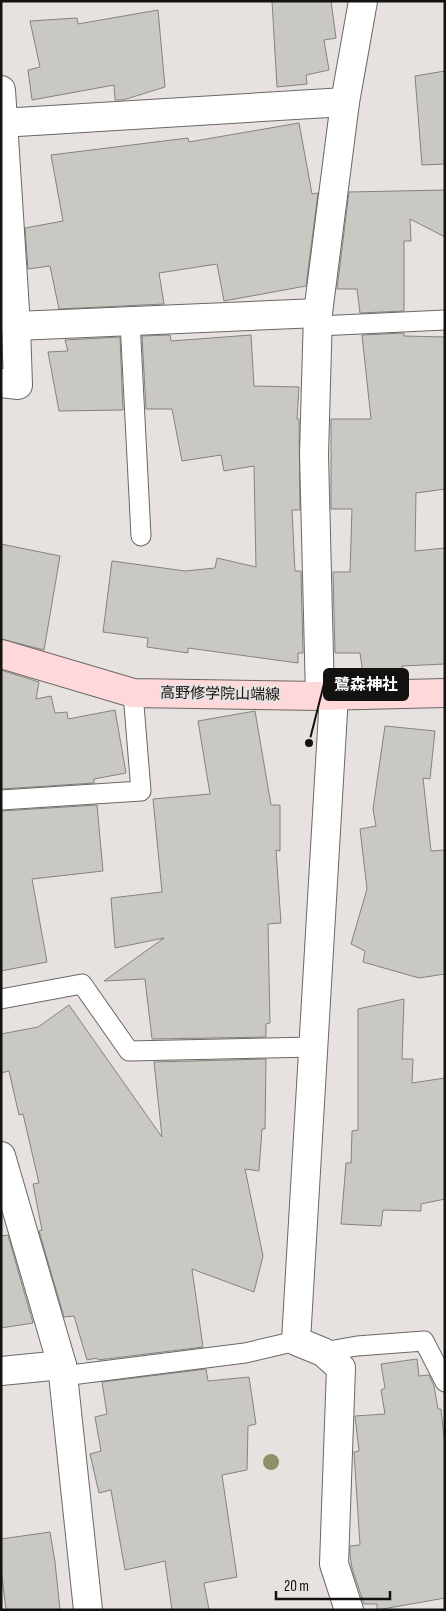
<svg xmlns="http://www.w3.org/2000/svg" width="446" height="1611" font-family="'Sofia Sans Condensed','Noto Sans JP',sans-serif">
	<rect width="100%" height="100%" fill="#e7e2df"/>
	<g fill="#cac8c3" stroke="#85837f">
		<polygon points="272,1 331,1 336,38 324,40 329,70 306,75 307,84 277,87"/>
		<polygon points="158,10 165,87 123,100 115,100 114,85 32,100 28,70 40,67 30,21 77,18 78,24"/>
		<polygon points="445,71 445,164 422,165 415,76"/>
		<polygon points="299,123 312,194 318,193 306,286 224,301 217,264 159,273 164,304 59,309 50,266 28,269 25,228 63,221 51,155 188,138 189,142"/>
		<polygon points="445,190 445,237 410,219 411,241 404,241 404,311 360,313 357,289 337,289 349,192"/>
		<polygon points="404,333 404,336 445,337 445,489 416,493 415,551 445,548 445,664 402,666 403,672 363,674 360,653 335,653 333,572 350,572 352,509 331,509 331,419 371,419 362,335"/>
		<polygon points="170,335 171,341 251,335 254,386 299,387 297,419 299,419 300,510 292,510 295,571 301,571 303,653 298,653 298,663 188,648 188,653 147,647 148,638 103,632 112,561 185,571 215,568 217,558 256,567 254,466 224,471 221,455 182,461 172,409 146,409 142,336"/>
		<polygon points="120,337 123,410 59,411 48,352 68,351 65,340"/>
		<polygon points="1,544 60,556 44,650 1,639"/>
		<polygon points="1,670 39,682 36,699 51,696 55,713 67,712 68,719 115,710 126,773 94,779 94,783 1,789"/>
		<polygon points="255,711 271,805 280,805 280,851 276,850 281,923 268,924 270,1023 266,1024 266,1037 152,1039 145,979 104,981 164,938 115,948 111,898 162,892 153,799 210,794 198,721"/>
		<polygon points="385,726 435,731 430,779 423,778 431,851 445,850 445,974 419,978 363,962 365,951 351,944 367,889 360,829 376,826 373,809"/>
		<polygon points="97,805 103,871 32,879 47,962 1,971 1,811"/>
		<polygon points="404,999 402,1059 413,1059 412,1083 445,1078 445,1199 421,1204 421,1211 383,1210 381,1226 341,1224 346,1163 351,1163 352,1131 358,1130 358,1009"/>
		<polygon points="69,1005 162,1137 154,1062 266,1059 265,1129 262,1129 259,1171 245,1169 263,1256 254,1292 192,1269 203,1347 98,1360 97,1358 87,1360 74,1316 64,1317 39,1231 42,1230 33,1184 39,1183 23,1114 19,1115 9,1071 1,1073 1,1034 38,1027"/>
		<polygon points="8,1235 33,1323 1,1328 1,1236"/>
		<polygon points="417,1359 419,1376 429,1375 434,1386 438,1409 441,1409 445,1447 445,1598 377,1610 377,1604 364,1604 352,1568 350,1555 350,1546 360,1545 354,1452 359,1451 355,1416 385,1414 381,1390 385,1388 381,1364"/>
		<polygon points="206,1369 208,1381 249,1377 256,1424 248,1426 247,1470 222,1475 237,1577 204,1583 209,1610 172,1610 165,1561 125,1570 111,1490 99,1493 90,1454 101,1451 95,1417 107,1414 102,1382"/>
		<polygon points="50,1532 55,1562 60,1610 6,1610 1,1568 1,1539"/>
	</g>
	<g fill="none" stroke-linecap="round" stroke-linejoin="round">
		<g stroke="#6b6764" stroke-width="21">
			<g id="lane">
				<polyline points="130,321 141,536"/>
				<polyline points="318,326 445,320"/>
				<polyline points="1,800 141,791 133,693"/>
				<polyline points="1,999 82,984 129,1051 314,1047"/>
				<polyline points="323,1352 357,1346 424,1341 445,1382"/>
				<polyline points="63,1376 245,1353 296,1341"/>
			</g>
		</g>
		<g stroke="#6b6764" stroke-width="30">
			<g id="street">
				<polyline points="1,90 16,326"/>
				<polyline points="1,123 345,102"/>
				<polyline points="1,383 18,385 16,326 318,313"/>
				<polyline points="334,695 296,1341 323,1352 341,1368 334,1564 349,1610"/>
				<polyline points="320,696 314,454 318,313 345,102 363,1"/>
				<polyline points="1,1156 62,1365 88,1610"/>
				<polyline points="1,1371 62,1365"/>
			</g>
		</g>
		<g stroke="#6b6764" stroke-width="30">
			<polyline id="secondary" points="1,654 133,693 320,696 445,693"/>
		</g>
		<use href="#lane" stroke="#fff" stroke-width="19"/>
		<use href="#street" stroke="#fff" stroke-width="28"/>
		<use href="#secondary" stroke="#fed8da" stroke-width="28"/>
	</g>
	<circle fill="#909067" cx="271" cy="1462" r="8"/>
	<g text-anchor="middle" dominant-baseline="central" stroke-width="4" stroke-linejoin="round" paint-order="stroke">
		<g font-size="15" fill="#131211" stroke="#e7e2df">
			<text transform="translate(220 694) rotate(1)">高野修学院山端線</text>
		</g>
	</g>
	<path fill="none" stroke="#131211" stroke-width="2" d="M309 743L324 684"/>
	<circle fill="#131211" stroke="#e7e2df" stroke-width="2" cx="309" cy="743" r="5"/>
	<rect fill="#131211" stroke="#131211" stroke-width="2" x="324" y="669" width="84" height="31" rx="5"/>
	<g font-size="16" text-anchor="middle" font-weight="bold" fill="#fff">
		<text x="366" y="690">鷺森神社</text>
	</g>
	<rect width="446" height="1611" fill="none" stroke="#131211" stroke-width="5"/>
	<path d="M276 1591v8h114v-8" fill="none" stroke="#131211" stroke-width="2.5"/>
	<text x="284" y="1591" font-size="15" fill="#131211" stroke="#e7e2df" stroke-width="4" paint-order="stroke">20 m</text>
</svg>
